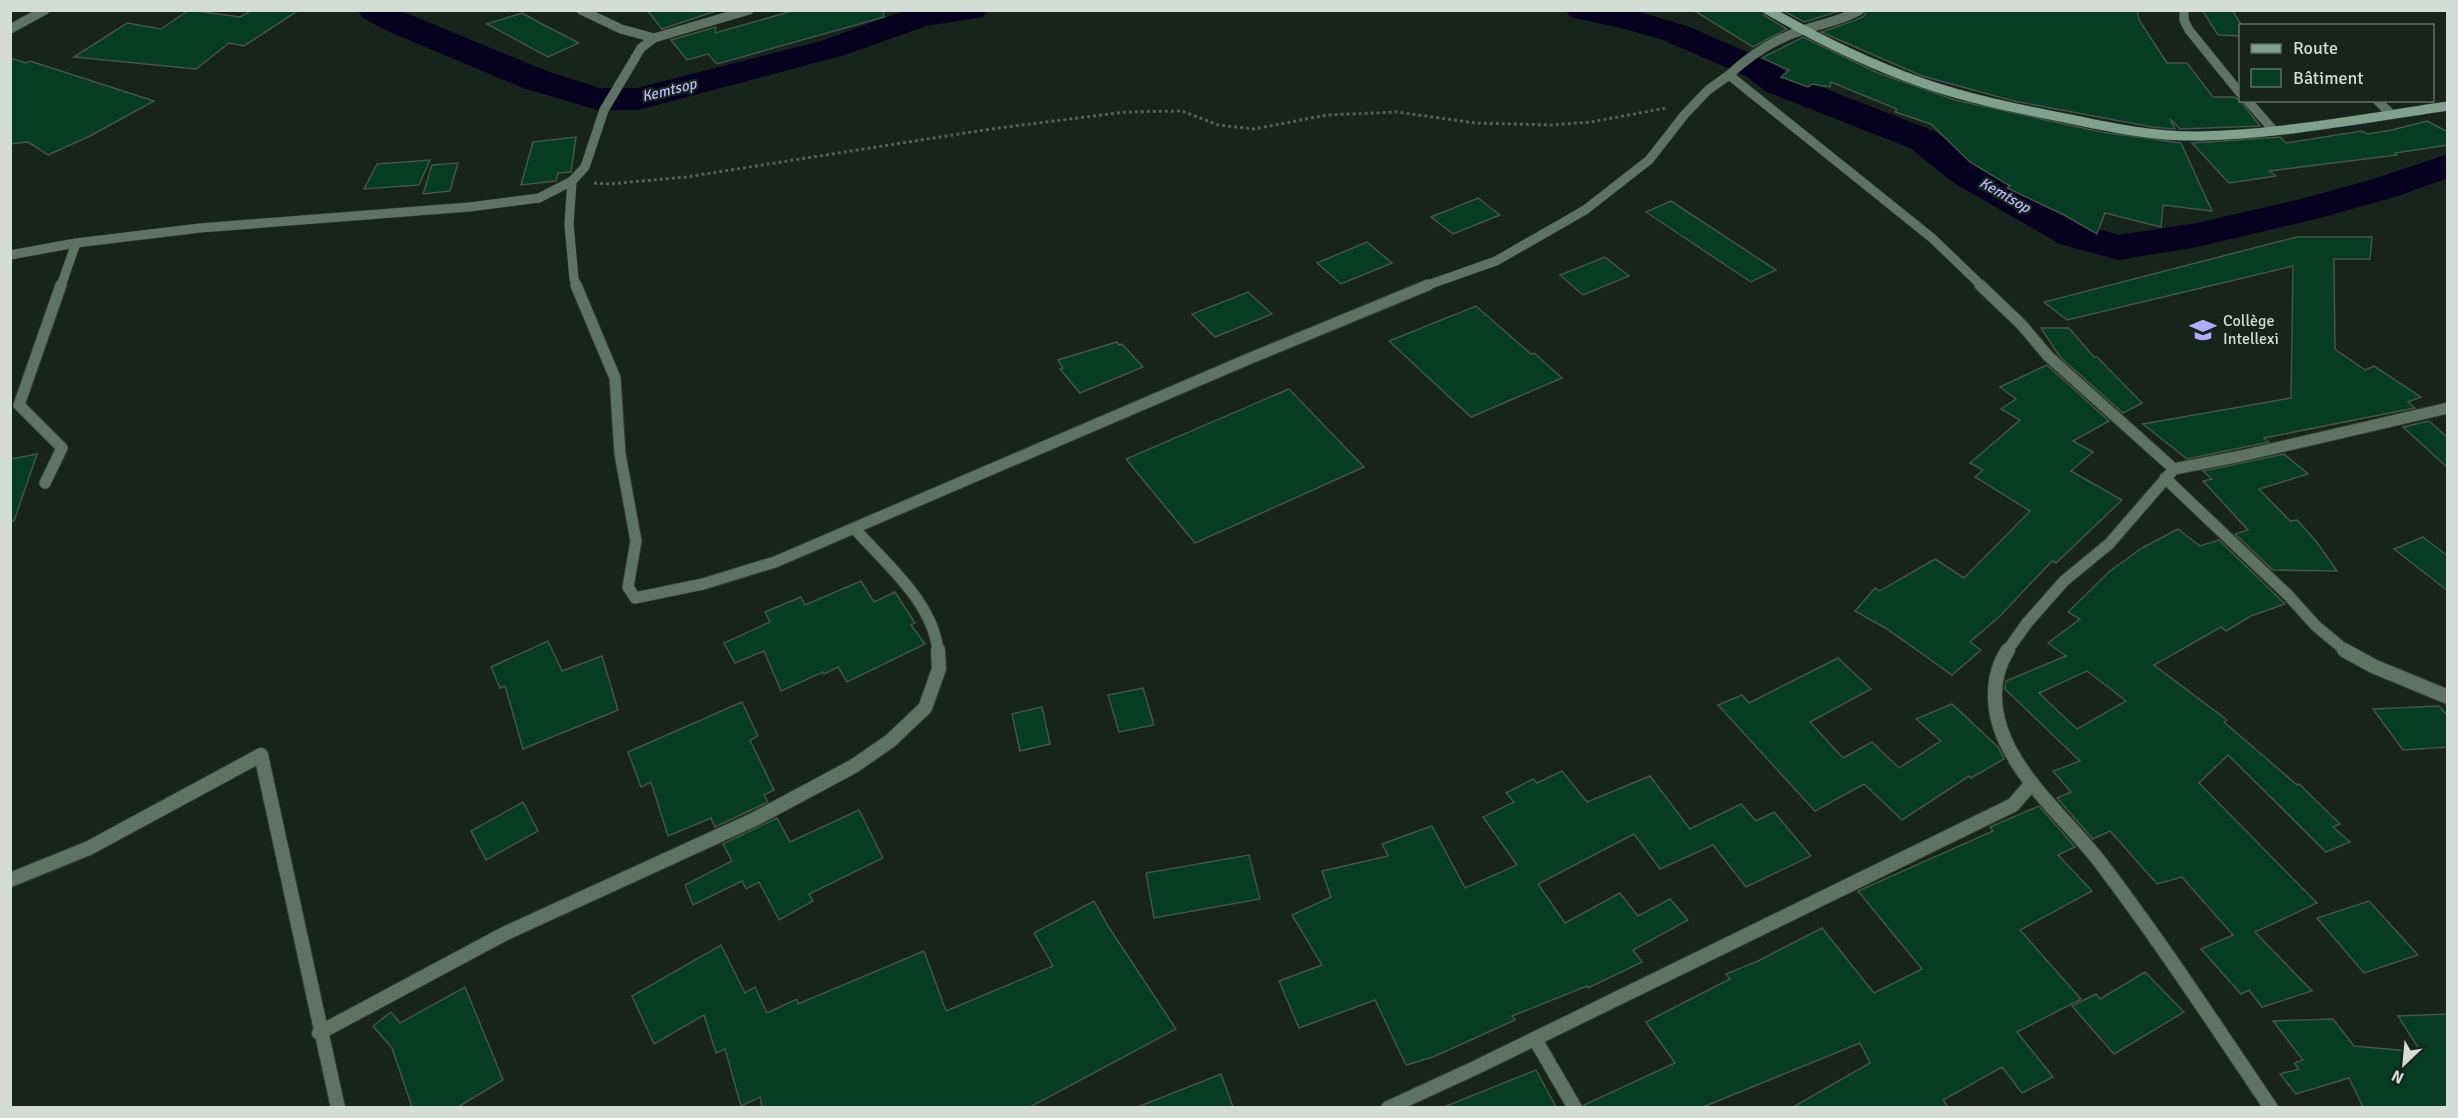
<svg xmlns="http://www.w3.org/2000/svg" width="2458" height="1118" font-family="Signika,sans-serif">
	<rect width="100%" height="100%" fill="#16241c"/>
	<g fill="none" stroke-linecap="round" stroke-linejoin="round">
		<g fill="#070120" fill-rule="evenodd">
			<polygon points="358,10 399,10 549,72 600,88 637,88 821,41 906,10 987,10 983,17 926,26 845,55 638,110 598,110 523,88 385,30 362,17"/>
			<polygon points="1566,10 1633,10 1687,26 1770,62 1793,76 1936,132 1982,167 2088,226 2119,235 2197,223 2301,199 2370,180 2448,154 2448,178 2398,196 2324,217 2197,247 2118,260 2060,244 1954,183 1910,148 1767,92 1746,76 1663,40 1625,29 1570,17"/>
		</g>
	</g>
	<g fill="#073c24" stroke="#44544a" stroke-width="1.5" fill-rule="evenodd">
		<polygon points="189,10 240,17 252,10 299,10 244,46 229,43 196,69 74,57 127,23 161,29"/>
		<polygon points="647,10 719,10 662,29"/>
		<polygon points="796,10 883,10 884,17 717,64 708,54 687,60 671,40 716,27 715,33"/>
		<polygon points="1693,10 1761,10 1765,16 1787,29 1753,47"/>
		<polygon points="1782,10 1843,10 1804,22"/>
		<polygon points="1867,10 2137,10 2139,20 2167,63 2187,63 2213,97 2234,97 2240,100 2260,126 2180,129 2170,119 2175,129 2152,127 2014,101 1922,76 1821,32 1856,20 1864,16"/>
		<polygon points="2202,10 2232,10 2242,26 2241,36 2218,35"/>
		<polygon points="522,13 540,23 579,43 548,57 487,24"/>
		<polygon points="1803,37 1878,73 1955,100 2101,132 2181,143 2212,211 2163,205 2161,227 2105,213 2097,234 2064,215 2007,188 2010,186 1970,162 1931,124 1895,112 1897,109 1831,82 1830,87 1812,84 1808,87 1781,77 1789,70 1762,58"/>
		<polygon points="10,58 26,63 30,61 154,101 90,136 48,155 28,142 10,144"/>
		<polygon points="2427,121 2448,132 2448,145 2395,153 2397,155 2269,171 2276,176 2229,183 2192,143 2280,137 2286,143 2362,131 2367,134 2392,130"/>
		<polygon points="576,137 571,172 558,173 556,181 521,185 533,142"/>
		<polygon points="430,160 419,185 364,189 377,164"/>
		<polygon points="458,163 450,191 423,194 432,165"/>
		<polygon points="1478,198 1500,215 1453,234 1431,217"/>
		<polygon points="1671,201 1776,270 1751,282 1646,212"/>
		<polygon points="2297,237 2372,237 2370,259 2334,259 2335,349 2365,370 2374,366 2421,397 2408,402 2415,408 2264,438 2269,442 2187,459 2143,424 2291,398 2293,266 2067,320 2044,302"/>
		<polygon points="1367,242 1392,263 1341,284 1317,263"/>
		<polygon points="1605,257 1629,276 1583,295 1560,275"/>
		<polygon points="1248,292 1272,314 1215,337 1192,314"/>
		<polygon points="1476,306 1531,354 1534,353 1562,378 1471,417 1389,341"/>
		<polygon points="2041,328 2069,328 2094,357 2097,357 2142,403 2123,413 2060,357"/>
		<polygon points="1117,342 1119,345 1122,344 1143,367 1080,393 1060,369 1063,368 1058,360"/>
		<polygon points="2047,365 2109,421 2073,441 2093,452 2071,471 2122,500 2056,563 2052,561 1999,617 1970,642 1981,650 1952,675 1887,629 1855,611 1875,588 1880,591 1935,559 1964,578 2030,511 1975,477 1983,470 1970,463 2020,420 2001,409 2016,399 2000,387"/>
		<polygon points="1289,389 1364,467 1195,543 1126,459"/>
		<polygon points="2429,421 2448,438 2448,468 2403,427"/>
		<polygon points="37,454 14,521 10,521 10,459"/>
		<polygon points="2284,454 2308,474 2259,489 2290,521 2297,520 2316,541 2337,571 2273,570 2235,534 2248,530 2203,481 2212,479 2203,471"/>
		<path d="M2178,529l22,17 19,-6 66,64 -34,12 -25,15 -5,-4 -67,38 73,55 -3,2 73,63 2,-1 41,40 -7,3 17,15 -24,10 -98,-97 -29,28 118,120 -62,29 57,59 -50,16 -13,-17 -8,4 -40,-45 32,-14 -51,-58 -25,7 -47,-53 -17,8 -36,-41 14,-6 -18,-21 27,-10 -75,-72 1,-8 60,-25 -18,-13 32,-24 -12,-7 42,-41 32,-23zM2087,671l39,30 -49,28 -38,-36z"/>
		<polygon points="2423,537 2448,556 2448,591 2394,549"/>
		<polygon points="861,581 874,602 895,592 915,623 911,625 925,644 847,682 838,667 824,674 823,672 781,691 764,651 735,663 724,643 770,622 765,612 801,597 805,605"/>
		<polygon points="548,641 562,671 602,656 618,710 523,749 505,686 500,688 491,667"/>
		<polygon points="1838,658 1871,689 1810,722 1843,758 1872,742 1899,768 1941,741 1916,719 1952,704 1998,747 2004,759 1971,778 1969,776 1902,820 1864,784 1815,811 1718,705 1742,695 1749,703"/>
		<polygon points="1143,688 1154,725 1119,732 1108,695"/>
		<polygon points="742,702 758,736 750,740 774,790 764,795 768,802 715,827 711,818 668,836 651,782 641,787 628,752"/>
		<polygon points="2439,706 2448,716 2448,747 2403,750 2373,709"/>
		<polygon points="1042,707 1050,744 1020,751 1012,714"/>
		<polygon points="1562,771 1587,802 1650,776 1690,829 1741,804 1756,821 1774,812 1811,856 1746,887 1713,845 1660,869 1634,834 1538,884 1565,923 1620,893 1638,916 1670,899 1688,920 1633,950 1642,962 1588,988 1587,986 1512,1016 1515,1020 1433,1057 1406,1065 1375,1000 1299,1028 1279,981 1322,965 1292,915 1331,897 1322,871 1388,856 1382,844 1432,826 1465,888 1517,865 1483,817 1514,802 1506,793 1533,779 1537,783"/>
		<polygon points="523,802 538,831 486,860 471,831"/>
		<polygon points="2039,806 2075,847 2058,855 2092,891 2020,930 2081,999 2017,1032 2053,1077 2022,1093 2002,1067 1943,1100 1948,1107 1793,1107 1870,1063 1860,1043 1703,1107 1584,1107 1584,1105 1675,1063 1646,1022 1730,979 1726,974 1758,961 1822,928 1874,993 1922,969 1858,891 1993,831 1990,827"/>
		<polygon points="859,810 883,858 809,894 813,901 779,920 759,882 746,889 742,881 693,905 685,885 732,861 723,844 777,818 790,842"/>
		<polygon points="1249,855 1260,899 1154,918 1146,873"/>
		<polygon points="1094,901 1108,926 1176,1029 1030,1107 762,1107 760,1097 741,1106 725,1049 716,1053 704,1015 654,1044 632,996 721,945 745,993 755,987 767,1013 797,999 798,1004 924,951 946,1011 1053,966 1034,933"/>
		<polygon points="2369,901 2418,955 2364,973 2317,918"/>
		<polygon points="2145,972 2184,1012 2114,1054 2072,1006 2096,994 2100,999"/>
		<polygon points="465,987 503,1080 458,1107 412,1107 392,1048 373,1026 391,1012 400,1023"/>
		<polygon points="2448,1014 2448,1107 2363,1107 2349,1078 2296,1094 2280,1074 2299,1069 2294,1063 2303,1060 2273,1021 2333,1019 2354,1046 2421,1052 2398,1016"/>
		<polygon points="1536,1070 1556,1107 1444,1107"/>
		<polygon points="1221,1074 1233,1107 1140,1107 1140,1106"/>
	</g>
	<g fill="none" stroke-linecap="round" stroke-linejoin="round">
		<g stroke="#303e36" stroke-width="10">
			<g id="street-far2">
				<polyline points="581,10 621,29 654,38"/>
				<path d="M1860,10c-17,10 -35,13 -54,19 -29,9 -55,25 -77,46l203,163 50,48"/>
				<polyline points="2184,10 2184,20 2189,30 2240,93"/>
				<polyline points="10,29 45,10"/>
				<polyline points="2247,100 2274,131"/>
				<polyline points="2377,100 2391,114"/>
				<polyline points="572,181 569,224 574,279 577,286"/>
				<polyline points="10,255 76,243 200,228 469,207 539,198 572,181 585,167 604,110 641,48 654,38 749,10"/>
				<polyline points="61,286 76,243"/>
				<polyline points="1425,286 1496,261 1585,210 1649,160 1685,114 1708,90 1729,75"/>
			</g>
		</g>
		<g stroke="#303e36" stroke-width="13">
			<g id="street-far1">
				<polyline points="576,285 615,378 620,454 636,541 628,587 635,598 703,584 775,562 1246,360 1428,285"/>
				<polyline points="1980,285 2021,324 2048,356 2174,469"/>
				<polyline points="2165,478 2288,595 2316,626 2346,651"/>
				<polyline points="45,483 62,448 19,405 61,285"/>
				<path d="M855,529c31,35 78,73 83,122"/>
				<polyline points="2007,651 2027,623 2064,581 2109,544 2174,469 2241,456 2448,408"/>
			</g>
		</g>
		<g stroke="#303e36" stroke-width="16">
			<g id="street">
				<path d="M2008,650c-18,27 -16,61 -3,90 21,47 64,82 95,122 60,79 115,163 171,246"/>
				<polyline points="2344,650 2373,666 2448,697"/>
				<polyline points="10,880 89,848 261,755 338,1108"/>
				<polyline points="319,1033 504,934 755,819 854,766 890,741 925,708 939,669 938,650"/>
				<polyline points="1535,1039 1575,1108"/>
				<polyline points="1388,1108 1477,1067 2013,805 2032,783"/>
			</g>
		</g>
		<g stroke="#303e36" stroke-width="10">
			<path id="secondary" d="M1768,10c48,28 99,53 152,72 48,17 99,27 150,37 43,9 86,18 130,17 83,-2 166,-18 248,-30"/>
		</g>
		<polyline stroke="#535f58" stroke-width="3" stroke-dasharray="3 3" stroke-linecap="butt" points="594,183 609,184 686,177 991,129 1125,112 1182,111 1218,125 1254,129 1327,115 1397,112 1475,123 1552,125 1591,122 1666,108"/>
		<use href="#street-far2" stroke="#5e7266" stroke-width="9"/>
		<use href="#street-far1" stroke="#5e7266" stroke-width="11"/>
		<use href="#street" stroke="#5e7266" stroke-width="14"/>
		<use href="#secondary" stroke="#80a18d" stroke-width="9"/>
	</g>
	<defs>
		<g id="school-bare" transform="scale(2.07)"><path d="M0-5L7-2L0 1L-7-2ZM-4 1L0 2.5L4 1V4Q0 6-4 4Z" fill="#b2adfa" stroke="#16241c" stroke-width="2.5" paint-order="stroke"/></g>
	</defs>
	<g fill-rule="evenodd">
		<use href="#school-bare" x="2203" y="330"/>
	</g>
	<g text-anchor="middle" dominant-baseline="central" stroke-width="4.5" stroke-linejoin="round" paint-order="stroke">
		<g font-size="15" font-style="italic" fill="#bab6fd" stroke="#16241c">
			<text transform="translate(669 90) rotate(-14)">Kemtsop</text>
			<text transform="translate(2005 195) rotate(30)">Kemtsop</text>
		</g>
		<g font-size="16" fill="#d3dcd6" stroke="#16241c" text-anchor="start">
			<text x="2223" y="321">Collège<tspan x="2223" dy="18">Intellexi</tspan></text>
		</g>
	</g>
	<rect width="2458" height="1118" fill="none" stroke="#d3dcd6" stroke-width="24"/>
	<rect x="2239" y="24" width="195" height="78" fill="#16241c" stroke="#626e66" stroke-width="1.5"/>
	<rect x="2251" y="44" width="30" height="9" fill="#80a18d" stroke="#626e66" stroke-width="1.5"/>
	<text x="2293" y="54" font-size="18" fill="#d3dcd6">Route</text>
	<rect x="2251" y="69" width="30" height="18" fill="#073c24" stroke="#626e66" stroke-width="1.5"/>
	<text x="2293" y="84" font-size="18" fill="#d3dcd6">Bâtiment</text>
	<g transform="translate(2404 1064) rotate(206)" stroke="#16241c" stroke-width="4.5" paint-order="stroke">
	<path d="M0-4.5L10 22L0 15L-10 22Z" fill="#d3dcd6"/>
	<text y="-9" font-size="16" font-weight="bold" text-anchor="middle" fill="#d3dcd6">N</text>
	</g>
</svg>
